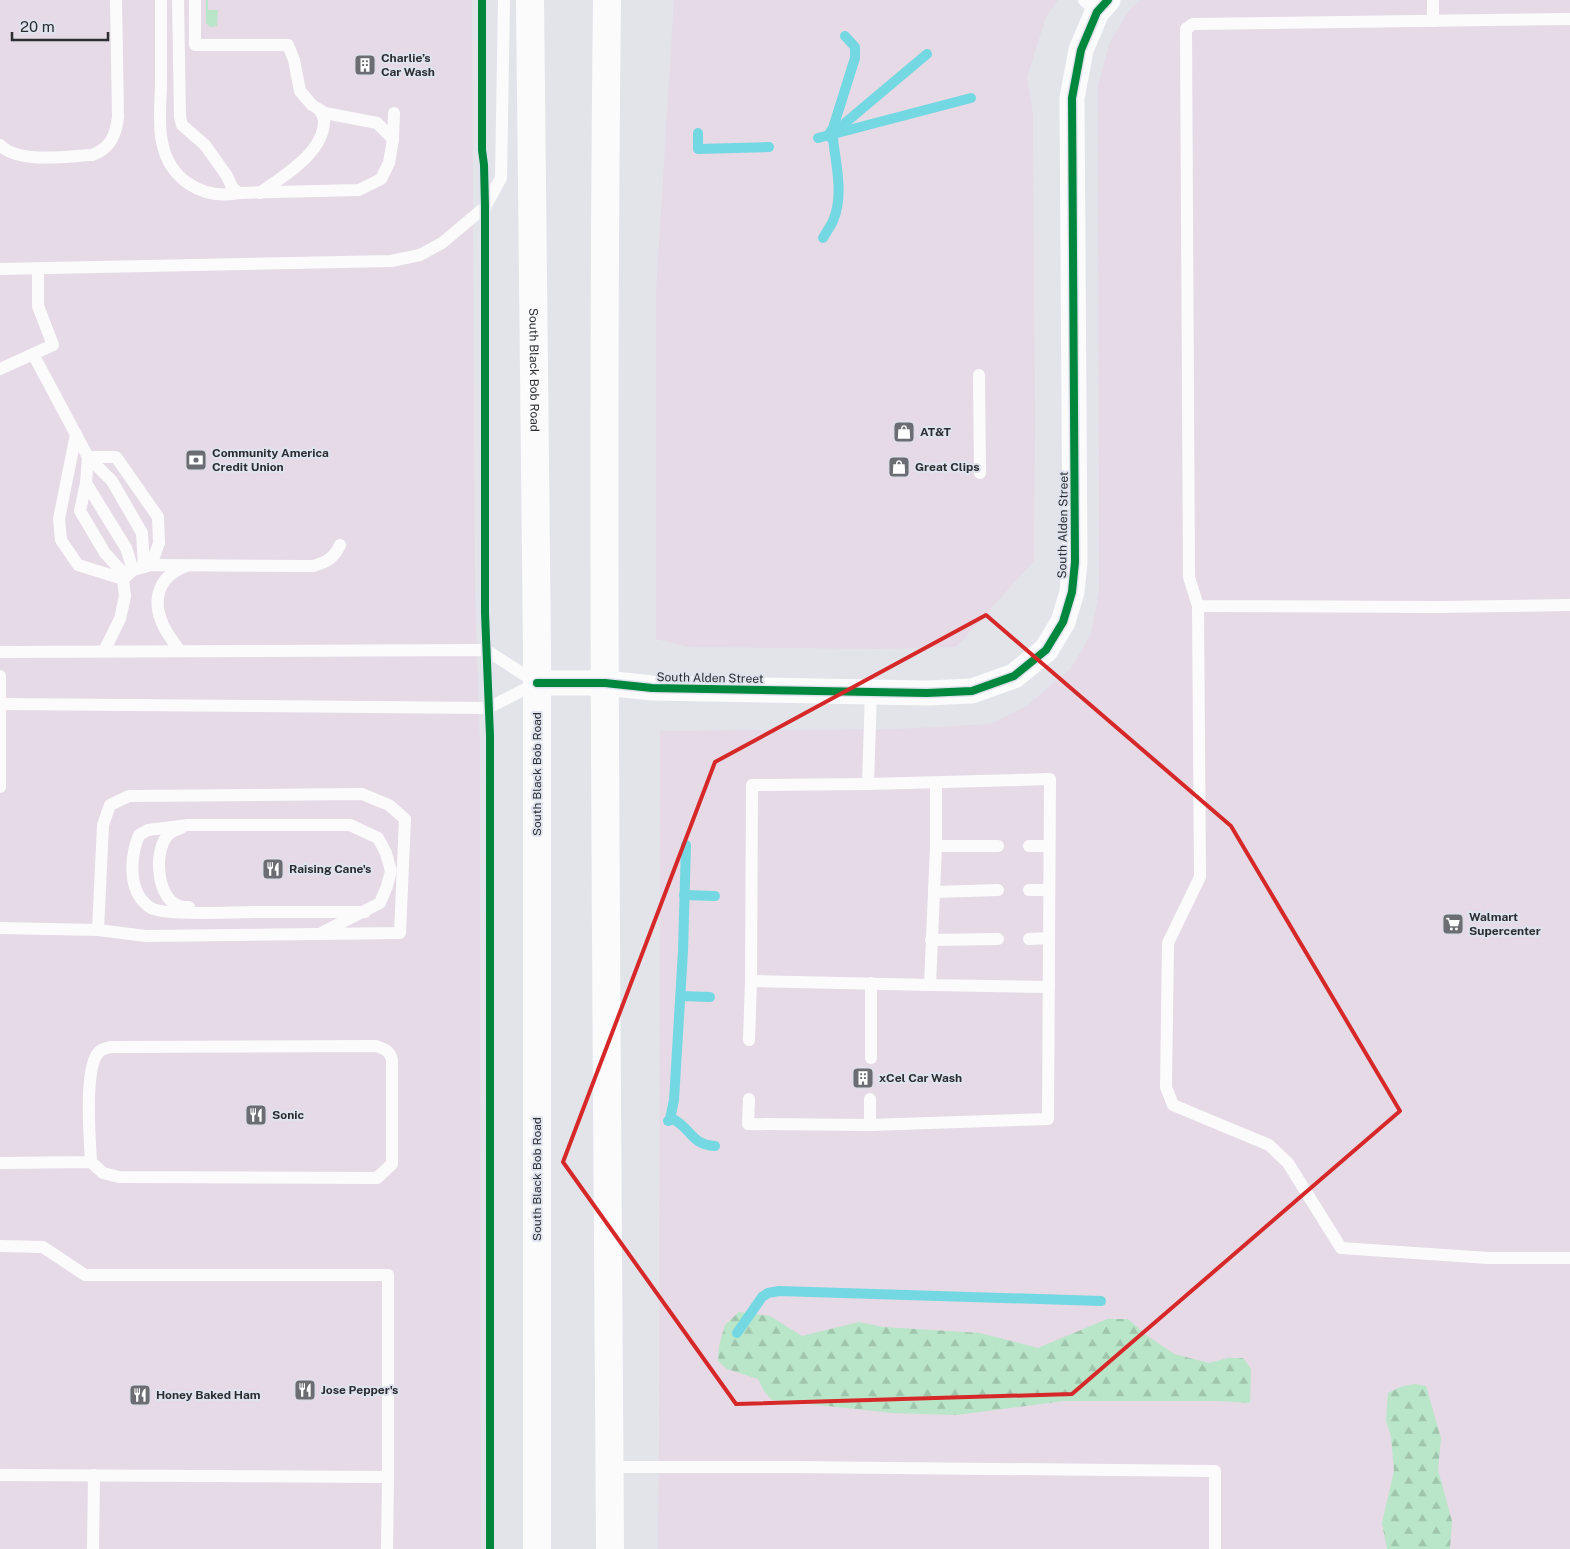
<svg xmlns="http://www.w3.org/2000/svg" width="1570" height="1549" font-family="'Public Sans',sans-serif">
	<defs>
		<pattern id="forest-firs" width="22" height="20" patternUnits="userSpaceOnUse" patternTransform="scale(1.25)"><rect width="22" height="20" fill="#b9e5c8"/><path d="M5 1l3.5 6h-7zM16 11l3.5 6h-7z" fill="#9fc5ac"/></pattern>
	</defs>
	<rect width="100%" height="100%" fill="#e2e4ea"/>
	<g fill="#e5dae5">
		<polygon points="0,0 472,0 475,593 480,745 481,1549 0,1549"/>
		<polygon points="674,0 1058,0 1046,17 1027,77 1033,113 1035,417 1034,561 956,647 881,649 689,647 656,639 656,290"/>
		<polygon points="1141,0 1570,0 1570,1549 658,1549 659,1444 660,731 896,729 990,724 1027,706 1071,668 1091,634 1099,591 1098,86 1109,44 1130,9"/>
	</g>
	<g fill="url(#forest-firs)">
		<polygon points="739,1312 770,1316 802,1336 859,1322 883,1327 980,1333 1038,1348 1107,1319 1128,1319 1146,1335 1174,1354 1209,1363 1228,1358 1243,1358 1251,1369 1250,1403 1218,1401 1064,1401 956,1415 893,1413 772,1400 764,1391 758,1379 727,1369 718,1361 719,1346 725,1325"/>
		<polygon points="1415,1384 1426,1386 1441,1438 1438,1470 1452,1521 1450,1549 1387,1549 1382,1523 1394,1471 1391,1436 1386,1421 1388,1393 1400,1387"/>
	</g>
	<polygon fill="#b9e5c8" points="206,0 208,0 208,10 218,10 217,26 210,27 206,23"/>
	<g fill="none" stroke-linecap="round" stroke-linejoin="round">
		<g stroke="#74d8e2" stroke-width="10">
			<polyline points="698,133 698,149 769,147"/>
			<polyline points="837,133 845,123 927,54"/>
			<polyline points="818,138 971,98"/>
			<path d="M823,238c3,-5 7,-11 10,-17 11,-25 3,-56 0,-82l-5,-3 5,-8 22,-70v-11l-10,-11"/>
			<polyline points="684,895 715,896"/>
			<polyline points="681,996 710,997"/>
			<polyline points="670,1119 674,1100 683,951 686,845"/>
			<path d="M668,1121l5,-2c19,10 17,25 42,27"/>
			<polyline points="737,1333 762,1297 768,1293 779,1291 1101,1301"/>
		</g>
		<g stroke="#fbfbfc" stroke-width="12">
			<path d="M161,0c0,27 0,54 0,81 0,18 -3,43 1,61 7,37 40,58 76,51"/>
			<polyline points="178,0 180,117 182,125 205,145 227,176 232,187 238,193 359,190 381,179 389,163 393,139 394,113"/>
			<polyline points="195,0 195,45 288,45 294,60 300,91 312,105 325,113 377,123 393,139"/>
			<polyline points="1084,0 1097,12"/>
			<polyline points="1433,0 1433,21"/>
			<polyline points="1570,19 1193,24 1186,29 1189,577 1198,606 1438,607 1570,605"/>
			<path d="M0,145c17,19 68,11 92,10 18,-6 24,-20 26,-38l-2,-117"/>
			<path d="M260,193c23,-17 64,-40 64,-72 0,-3 -3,-8 -4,-11"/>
			<polyline points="0,269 391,261 420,255 442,243 485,207 501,178 504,0"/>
			<polyline points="33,354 88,457 112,481 142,533 144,567"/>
			<polyline points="0,369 53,345 38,306 38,270"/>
			<polyline points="979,375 980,473"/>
			<polyline points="76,434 59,519 61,540 78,565 123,579"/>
			<polyline points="88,457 116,457 158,517 159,543 151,565"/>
			<polyline points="88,457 86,483 126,548 133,570"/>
			<polyline points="86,483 80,511 105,553 126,576"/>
			<path d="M123,579l10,-9 18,-5 162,1c14,-4 21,-8 27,-21"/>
			<polyline points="1198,606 1200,877 1168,943 1166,1087 1173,1105 1269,1145 1288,1163 1341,1248 1488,1258 1570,1258"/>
			<polyline points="104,651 120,619 125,596 123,579"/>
			<path d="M180,651c-6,-8 -13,-17 -17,-26 -12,-26 -4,-49 23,-59"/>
			<polyline points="0,652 486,650 537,683 488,708 1,704"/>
			<polyline points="0,676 0,787"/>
			<polyline points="936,783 936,846 930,985 1049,987"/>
			<path d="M181,828c-3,1 -8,3 -11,5 -17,14 -14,63 7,72 3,2 8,2 12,2"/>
			<polyline points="936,846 998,846"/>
			<polyline points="1029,846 1049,846"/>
			<polyline points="1029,890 1049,890"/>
			<polyline points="934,892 998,890"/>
			<polyline points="0,928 98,930 146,936 400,933 405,819 389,805 362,794 129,796 110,805 103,825 98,930"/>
			<path d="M323,932l57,-29 7,-17 4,-15 -5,-18 -8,-15 -28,-13h-162l-40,5 -9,5c-9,22 -12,58 12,73 13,8 91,4 110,4 35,0 69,0 104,0"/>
			<polyline points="1029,939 1049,938"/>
			<polyline points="931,940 998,939"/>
			<polyline points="751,981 930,985"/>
			<polyline points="749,1040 751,981 752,785 868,784"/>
			<polyline points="871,1058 871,983"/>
			<polyline points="749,1099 748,1124 870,1125 1048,1119 1050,779 868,784 871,692"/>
			<polyline points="870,1099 870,1125"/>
			<path d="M0,1163l91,-1 12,11 16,4 258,1 15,-14v-104c-2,-9 -7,-11 -16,-14l-266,1c-2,1 -8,2 -10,4 -17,14 -10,89 -9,111"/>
			<polyline points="0,1246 43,1247 85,1275 388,1275 388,1477"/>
			<polyline points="609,1467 791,1467 1215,1471 1215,1549"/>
			<polyline points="0,1475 388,1477 387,1549"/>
			<polyline points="93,1549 94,1475"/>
		</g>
		<polyline stroke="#fbfbfc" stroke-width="25" points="537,683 605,683 652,688 927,693 972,691 1014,676 1046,650 1063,622 1072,592 1075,562 1072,98 1081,50 1097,12 1108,0"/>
		<g stroke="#fbfbfc" stroke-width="28">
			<path id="s1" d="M530,0l7,650v899"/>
			<path d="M607,0c-6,516 0,1033 3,1549"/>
		</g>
		<g stroke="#dfe3ed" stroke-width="11">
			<g id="cycleway">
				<polyline points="482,0 482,150 484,165 485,207 485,613 490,736 490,1549"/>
				<polyline points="537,683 605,683 652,688 927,693 972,691 1014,676 1046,650 1063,622 1072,592 1075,562 1072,98 1081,50 1097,12 1108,0"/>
			</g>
		</g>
		<use href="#cycleway" stroke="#00873e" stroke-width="8"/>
	</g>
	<path fill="none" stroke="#d62828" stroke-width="4" stroke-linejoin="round" d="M986,615l245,211 169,285 -328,283 -336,10 -173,-242 152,-400z"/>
	<defs>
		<g id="building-square" transform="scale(1.125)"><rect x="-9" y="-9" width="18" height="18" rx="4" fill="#6b6d72" stroke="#dfe3ed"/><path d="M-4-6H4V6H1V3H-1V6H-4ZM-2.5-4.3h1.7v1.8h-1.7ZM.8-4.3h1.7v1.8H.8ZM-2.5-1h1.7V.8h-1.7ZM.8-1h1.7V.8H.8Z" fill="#fff"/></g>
		<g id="shop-square" transform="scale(1.125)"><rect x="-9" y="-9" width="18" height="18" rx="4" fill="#6b6d72" stroke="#dfe3ed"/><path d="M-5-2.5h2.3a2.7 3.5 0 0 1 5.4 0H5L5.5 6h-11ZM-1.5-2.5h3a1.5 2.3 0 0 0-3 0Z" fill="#fff"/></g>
		<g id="bank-square" transform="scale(1.125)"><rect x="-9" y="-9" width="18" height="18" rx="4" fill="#6b6d72" stroke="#dfe3ed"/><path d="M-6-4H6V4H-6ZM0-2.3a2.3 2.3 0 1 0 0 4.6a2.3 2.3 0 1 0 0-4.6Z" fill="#fff"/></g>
		<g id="restaurant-square" transform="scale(1.125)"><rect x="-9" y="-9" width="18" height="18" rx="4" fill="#6b6d72" stroke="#dfe3ed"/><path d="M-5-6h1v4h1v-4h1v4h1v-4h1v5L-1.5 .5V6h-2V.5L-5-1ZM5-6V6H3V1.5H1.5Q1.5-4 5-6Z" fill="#fff"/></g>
		<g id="supermarket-square" transform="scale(1.125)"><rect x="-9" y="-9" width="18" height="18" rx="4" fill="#6b6d72" stroke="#dfe3ed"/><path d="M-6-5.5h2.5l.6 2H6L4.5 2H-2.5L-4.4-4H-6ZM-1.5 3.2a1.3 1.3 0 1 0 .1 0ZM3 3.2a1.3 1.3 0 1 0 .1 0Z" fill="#fff"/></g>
	</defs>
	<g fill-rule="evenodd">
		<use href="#building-square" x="365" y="65"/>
		<use href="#shop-square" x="904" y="432"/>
		<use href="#bank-square" x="196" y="460"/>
		<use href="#shop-square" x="899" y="467"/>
		<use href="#restaurant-square" x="273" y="869"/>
		<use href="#supermarket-square" x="1453" y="924"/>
		<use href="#building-square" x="863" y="1078"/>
		<use href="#restaurant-square" x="256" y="1115"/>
		<use href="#restaurant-square" x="305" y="1390"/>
		<use href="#restaurant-square" x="140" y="1395"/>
	</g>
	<g text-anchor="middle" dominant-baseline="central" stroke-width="4" stroke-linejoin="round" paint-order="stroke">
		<g font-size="12" font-weight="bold" fill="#2b2d31" stroke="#dfe3ed" text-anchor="start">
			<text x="381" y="58">Charlie’s<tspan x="381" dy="14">Car Wash</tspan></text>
			<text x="920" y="432">AT&amp;T</text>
			<text x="212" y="453">Community America<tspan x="212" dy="14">Credit Union</tspan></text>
			<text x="915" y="467">Great Clips</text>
			<text x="289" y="869">Raising Cane's</text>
			<text x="1469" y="917">Walmart<tspan x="1469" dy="14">Supercenter</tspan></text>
			<text x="879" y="1078">xCel Car Wash</text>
			<text x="272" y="1115">Sonic</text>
			<text x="321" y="1390">Jose Pepper's</text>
			<text x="156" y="1395">Honey Baked Ham</text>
		</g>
		<g font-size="12" fill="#2b2d31" stroke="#dfe3ed">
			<text stroke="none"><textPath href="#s1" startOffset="370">South Black Bob Road</textPath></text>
			<text transform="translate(1063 525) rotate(-89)">South Alden Street</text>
			<text transform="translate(710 678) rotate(1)">South Alden Street</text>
			<text transform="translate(537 774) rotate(-90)">South Black Bob Road</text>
			<text transform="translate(537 1179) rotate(-90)">South Black Bob Road</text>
		</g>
	</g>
	<path d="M12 32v8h96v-8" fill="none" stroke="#2b2d31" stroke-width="2.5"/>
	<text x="20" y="32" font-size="15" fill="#2b2d31" stroke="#dfe3ed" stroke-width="4" paint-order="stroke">20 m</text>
</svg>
